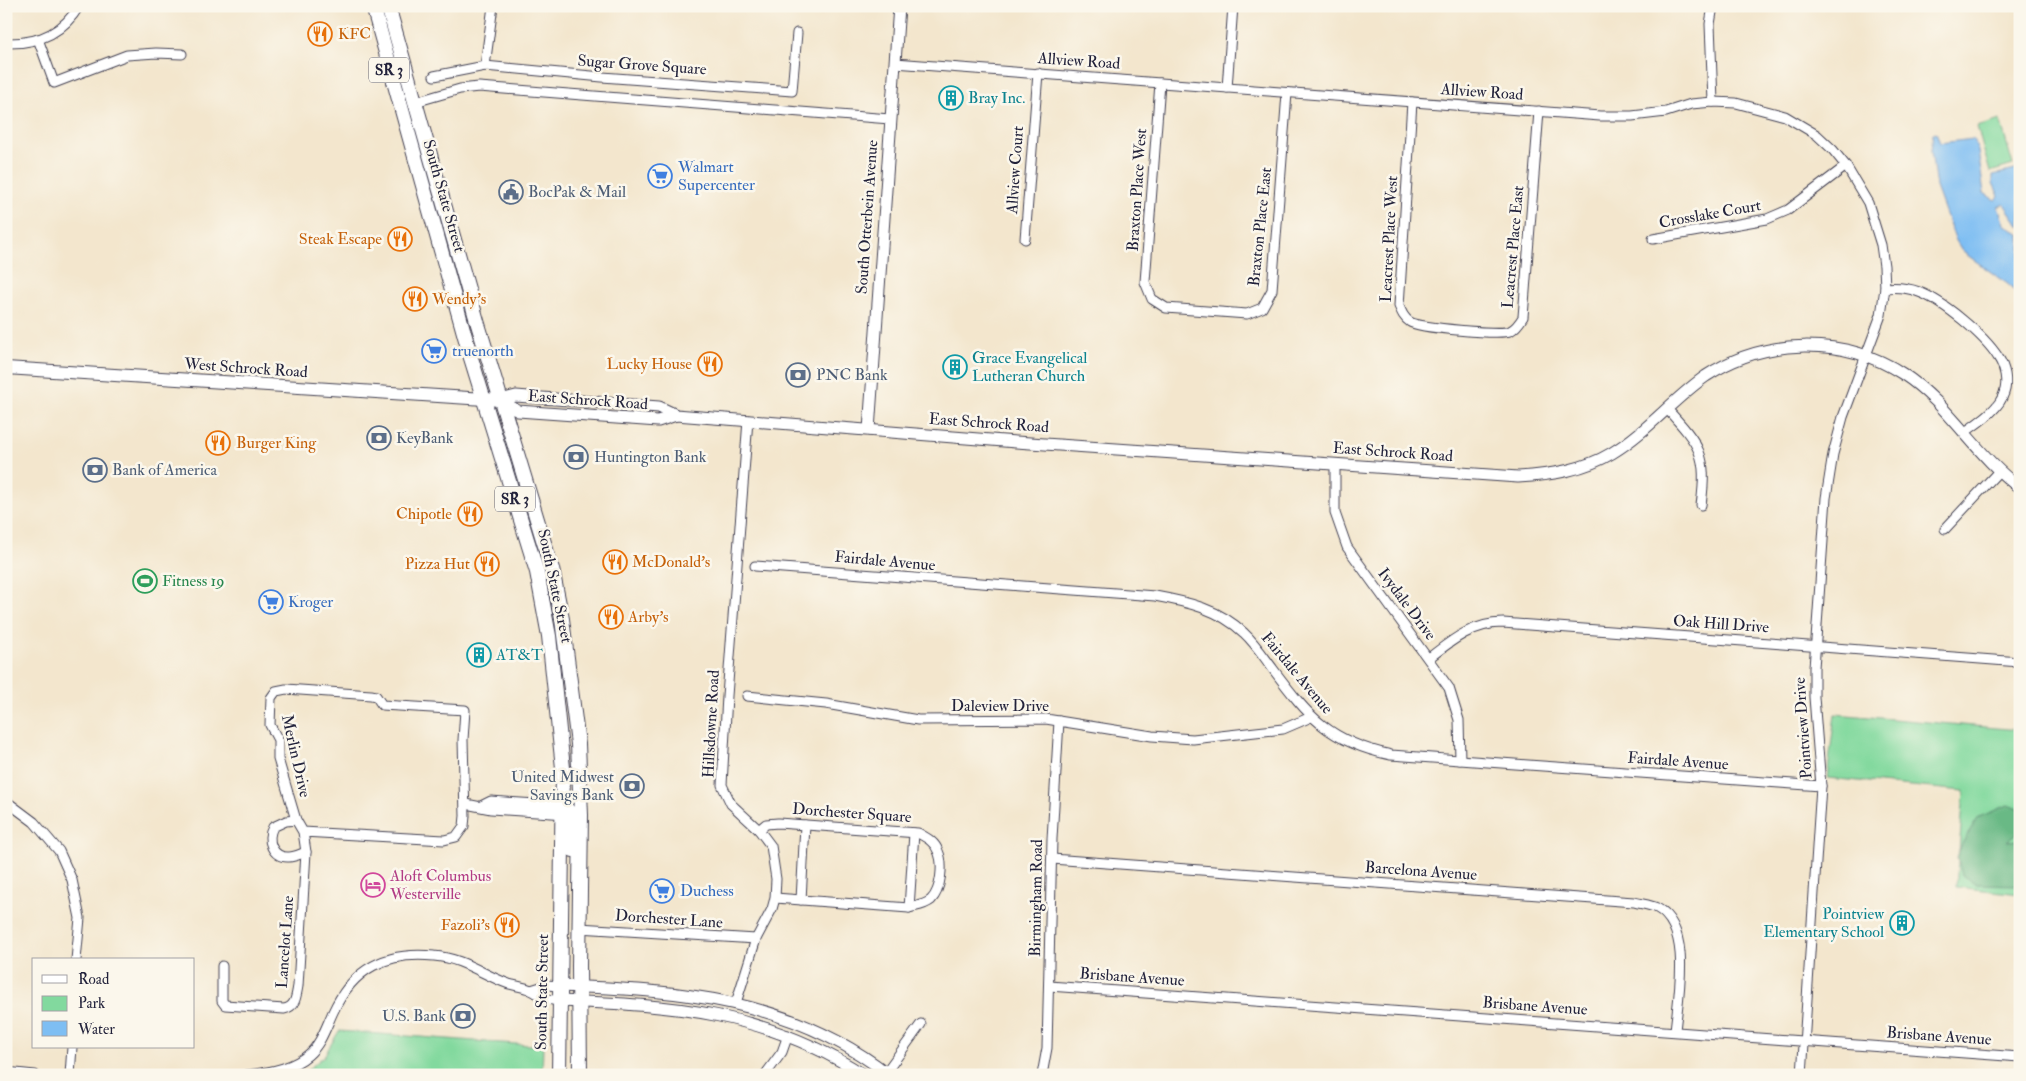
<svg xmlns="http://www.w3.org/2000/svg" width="2026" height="1081" font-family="'IM FELL Double Pica',serif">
	<rect width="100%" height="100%" fill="#fbf7ec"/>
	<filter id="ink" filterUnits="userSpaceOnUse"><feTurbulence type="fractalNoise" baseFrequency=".02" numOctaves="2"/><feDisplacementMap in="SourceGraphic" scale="10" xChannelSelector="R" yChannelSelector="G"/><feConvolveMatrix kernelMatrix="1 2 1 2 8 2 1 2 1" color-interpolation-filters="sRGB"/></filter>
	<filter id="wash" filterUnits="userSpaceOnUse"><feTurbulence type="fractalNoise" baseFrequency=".0096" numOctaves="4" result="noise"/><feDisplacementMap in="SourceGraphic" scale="20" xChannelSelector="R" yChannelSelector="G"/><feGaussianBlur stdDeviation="1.12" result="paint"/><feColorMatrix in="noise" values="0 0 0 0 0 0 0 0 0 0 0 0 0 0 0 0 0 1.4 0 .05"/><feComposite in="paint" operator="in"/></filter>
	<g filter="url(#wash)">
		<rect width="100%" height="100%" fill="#f3e6cd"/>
		<g fill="#82d99e" stroke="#527e6c">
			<polygon points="2000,120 2013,165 1990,172 1977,127"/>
			<polygon points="1835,714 2020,730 2020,894 1956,887 1964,791 1827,778"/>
			<polygon points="339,1031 543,1046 542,1075 302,1075 324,1056"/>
		</g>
		<polygon fill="#69b985" stroke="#466e60" points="2008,805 2020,810 2020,831 2007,841 2020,840 2020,885 1975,884 1962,875 1957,857 1963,842 1979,817"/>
		<polygon fill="#7ebef3" stroke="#507097" points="1936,132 1940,143 1973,139 1978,151 1984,193 1995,200 1999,196 1993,183 1993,175 2020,169 2020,227 2004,204 1998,207 2004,224 2020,235 2020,297 2009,285 1963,252 1955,239 1936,187 1931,151 1933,133"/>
	</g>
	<g filter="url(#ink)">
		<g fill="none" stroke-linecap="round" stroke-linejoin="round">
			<g stroke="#413f51" stroke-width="11">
				<g id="minor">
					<polyline points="1713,6 1710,24 1713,102"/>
					<polyline points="38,39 54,83 127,55 156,53 182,54"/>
					<path d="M6,43c31,1 57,-10 73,-37"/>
					<polyline points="895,63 1600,116 1632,116 1666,112 1691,104 1713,102 1736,103 1785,116 1817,135 1833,150 1846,166 1868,203 1881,245 1884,266 1885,288 1881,315 1843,417 1833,454 1826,498 1814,668 1814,697 1821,786 1802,1075"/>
					<polyline points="485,66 493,6"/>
					<polyline points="434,76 485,66 602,77 792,91 797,33"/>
					<polyline points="1160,83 1145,282 1152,299 1166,308 1247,314 1262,308 1272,290 1287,93"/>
					<polyline points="1227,88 1233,6"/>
					<polyline points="415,102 460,89 479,87 890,119"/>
					<path d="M1412,102l-13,204c3,7 5,12 11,16 8,6 91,13 100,9 6,-3 10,-9 13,-14l16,-206"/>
					<polyline points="1025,239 1038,73"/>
					<polyline points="1653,239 1767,219 1788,210 1846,166"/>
					<path d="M1885,288c11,-1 23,0 34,4 24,9 65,43 79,65 7,10 10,25 6,36 -5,17 -27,30 -40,40"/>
					<path d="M1667,409c33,36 41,46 34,96"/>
					<polyline points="1335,464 1335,513 1347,547 1449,688 1459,720 1460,760"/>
					<polyline points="1945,529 1999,471"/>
					<path d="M755,566l400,30c33,6 64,13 89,37 11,10 20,24 29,36 36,48 56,73 118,86l430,31"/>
					<path d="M1429,658c23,-18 44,-35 74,-35l517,39"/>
					<polyline points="747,696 826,704 918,720 1046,719 1152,736 1193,739 1283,729 1311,717"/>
					<polyline points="6,801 34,822 59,851 72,880 80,918 76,960"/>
					<polyline points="466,804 491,809 567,814"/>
					<polyline points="481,806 491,801 567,806"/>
					<path d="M296,820l-10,1 -13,6c-7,13 -1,31 16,30 6,0 11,-3 17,-5"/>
					<path d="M759,830l7,-6 12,-1 140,10c9,5 17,9 20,18 6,13 3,39 -7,49 -6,5 -15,6 -22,8l-134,-10"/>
					<path d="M1052,859l582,43c7,2 16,3 23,6 36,20 21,89 18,123"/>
					<polyline points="801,900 805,825"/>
					<polyline points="909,908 914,833"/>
					<polyline points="579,928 756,939"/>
					<path d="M222,966v35l3,4 59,4c12,-2 12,-13 14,-23l8,-134 -3,-20 -7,-12 -18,-61v-19l-8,-15 1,-27 5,-7 10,-2 85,6 5,1 6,9 83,5 -2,30 2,76 -1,10 -8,11 -12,3 -141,-8"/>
					<polyline points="1049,986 2020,1057"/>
					<polyline points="531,990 547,985 559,986"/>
					<polyline points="736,1003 756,939 772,909 775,898 776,879 771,846 759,830 731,804 722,785 727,696 748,420"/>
					<polyline points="6,1072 35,1075"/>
					<polyline points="70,1075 72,1047"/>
					<path d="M247,1075c21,-2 45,-6 61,-20 13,-11 18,-28 25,-43 20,-44 54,-61 101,-56 29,2 49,19 75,28 7,2 16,3 22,6 5,2 8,6 13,8 5,2 10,2 15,3"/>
					<polyline points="765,1075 782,1052 788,1035"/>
					<polyline points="884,1075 921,1024"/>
					<polyline points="1042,1075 1047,1048 1052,839 1059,721"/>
				</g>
			</g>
			<g stroke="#413f51" stroke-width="13">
				<g id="tertiary">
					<path d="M500,400l16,-4 143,11 17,8 340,27 502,35c33,-2 66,-7 94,-24 35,-21 61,-54 94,-77 59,-39 138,-40 197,-2 46,30 73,82 117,114"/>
					<polyline points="500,400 518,411 658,421 676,415"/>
					<polyline points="869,430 899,6"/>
					<path d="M559,986c119,4 232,12 330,89"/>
					<path d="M559,1001c115,4 205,10 305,74"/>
				</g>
			</g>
			<g stroke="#413f51" stroke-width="14">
				<polyline id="secondary" points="6,368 500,400"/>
			</g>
			<g stroke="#413f51" stroke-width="16">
				<g id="primary">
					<polyline points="373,6 471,358 537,572 549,636 563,768 559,1075"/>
					<polyline points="388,6 477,321 552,569 562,619 578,744 581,815 579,966 580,1075"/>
					<polyline points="565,807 571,814 573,850"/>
				</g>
			</g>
			<use href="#minor" stroke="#fff" stroke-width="9"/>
			<use href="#tertiary" stroke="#fff" stroke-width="11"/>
			<use href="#secondary" stroke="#fff" stroke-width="12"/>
			<use href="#primary" stroke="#fff" stroke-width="14"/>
		</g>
	</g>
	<defs>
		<g id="restaurant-ring" transform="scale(1.25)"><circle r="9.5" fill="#fbf7ec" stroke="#e8710a" stroke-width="1.5"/><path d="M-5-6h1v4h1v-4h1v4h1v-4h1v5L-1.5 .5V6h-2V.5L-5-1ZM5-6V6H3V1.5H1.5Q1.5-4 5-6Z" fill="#e8710a"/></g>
		<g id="building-ring" transform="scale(1.25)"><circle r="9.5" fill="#fbf7ec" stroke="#0f9aa8" stroke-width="1.5"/><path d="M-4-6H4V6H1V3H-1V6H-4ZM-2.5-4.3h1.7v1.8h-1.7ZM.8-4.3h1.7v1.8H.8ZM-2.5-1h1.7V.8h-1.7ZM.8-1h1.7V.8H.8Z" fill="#0f9aa8"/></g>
		<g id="supermarket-ring" transform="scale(1.25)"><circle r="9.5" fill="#fbf7ec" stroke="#3f7fe0" stroke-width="1.5"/><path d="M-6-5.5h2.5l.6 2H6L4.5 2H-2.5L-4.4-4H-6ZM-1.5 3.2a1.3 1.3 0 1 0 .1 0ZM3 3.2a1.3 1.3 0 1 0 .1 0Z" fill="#3f7fe0"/></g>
		<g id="civic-ring" transform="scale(1.25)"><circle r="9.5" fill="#fbf7ec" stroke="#5c6f8a" stroke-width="1.5"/><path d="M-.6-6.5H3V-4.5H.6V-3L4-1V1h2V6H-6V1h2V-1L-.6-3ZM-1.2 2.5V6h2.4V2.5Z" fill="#5c6f8a"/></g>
		<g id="bank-ring" transform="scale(1.25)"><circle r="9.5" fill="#fbf7ec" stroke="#5c6f8a" stroke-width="1.5"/><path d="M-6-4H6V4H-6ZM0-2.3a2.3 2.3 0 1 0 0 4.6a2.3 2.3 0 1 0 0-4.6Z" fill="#5c6f8a"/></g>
		<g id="stadium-ring" transform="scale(1.25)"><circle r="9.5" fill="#fbf7ec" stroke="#2e9e5b" stroke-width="1.5"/><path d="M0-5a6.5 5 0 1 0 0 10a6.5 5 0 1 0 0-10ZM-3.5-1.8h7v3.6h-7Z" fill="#2e9e5b"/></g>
		<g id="hotel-ring" transform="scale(1.25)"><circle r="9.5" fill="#fbf7ec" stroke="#d1479c" stroke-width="1.5"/><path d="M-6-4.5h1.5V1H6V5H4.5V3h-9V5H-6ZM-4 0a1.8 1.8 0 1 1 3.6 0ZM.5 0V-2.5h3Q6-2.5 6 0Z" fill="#d1479c"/></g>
	</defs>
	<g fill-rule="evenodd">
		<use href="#restaurant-ring" x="320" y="34"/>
		<use href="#building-ring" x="951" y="98"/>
		<use href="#supermarket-ring" x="660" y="176"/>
		<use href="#civic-ring" x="511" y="192"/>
		<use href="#restaurant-ring" x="400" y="239"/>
		<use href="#restaurant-ring" x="415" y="299"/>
		<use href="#supermarket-ring" x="434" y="351"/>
		<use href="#restaurant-ring" x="710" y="364"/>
		<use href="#building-ring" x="955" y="367"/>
		<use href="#bank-ring" x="798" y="375"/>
		<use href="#bank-ring" x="379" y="438"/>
		<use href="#restaurant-ring" x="218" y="443"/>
		<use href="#bank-ring" x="576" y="457"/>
		<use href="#bank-ring" x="95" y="470"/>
		<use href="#restaurant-ring" x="470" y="514"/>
		<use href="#restaurant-ring" x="615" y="562"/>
		<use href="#restaurant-ring" x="487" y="564"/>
		<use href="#stadium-ring" x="145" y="581"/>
		<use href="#supermarket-ring" x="271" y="602"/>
		<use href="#restaurant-ring" x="611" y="617"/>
		<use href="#building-ring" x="479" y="655"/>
		<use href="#bank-ring" x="632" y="786"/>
		<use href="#hotel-ring" x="373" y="885"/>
		<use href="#supermarket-ring" x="662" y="891"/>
		<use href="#building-ring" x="1902" y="923"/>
		<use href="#restaurant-ring" x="507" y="925"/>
		<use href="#bank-ring" x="463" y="1016"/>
	</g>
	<g text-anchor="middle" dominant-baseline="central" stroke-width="5" stroke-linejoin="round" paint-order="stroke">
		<g fill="#fbf7ec" stroke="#636270" stroke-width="1">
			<rect x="369" y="57.5" width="40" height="25" rx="4"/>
			<rect x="495" y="486.5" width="40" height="25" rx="4"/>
		</g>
		<g font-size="15" font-weight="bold" fill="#22223b">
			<text x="389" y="70">SR 3</text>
			<text x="515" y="499">SR 3</text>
		</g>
		<g font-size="16" fill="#c56008" stroke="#fbf7ec" text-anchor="start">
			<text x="338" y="34">KFC</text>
			<text x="382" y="239" text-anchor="end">Steak Escape</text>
			<text x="432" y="299">Wendy's</text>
			<text x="692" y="364" text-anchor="end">Lucky House</text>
			<text x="236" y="443">Burger King</text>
			<text x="452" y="514" text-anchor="end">Chipotle</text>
			<text x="632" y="562">McDonald's</text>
			<text x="470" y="564" text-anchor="end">Pizza Hut</text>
			<text x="628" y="617">Arby's</text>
			<text x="490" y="925" text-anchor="end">Fazoli's</text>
		</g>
		<g font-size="16" fill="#22223b" stroke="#fbf7ec">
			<text transform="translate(1079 61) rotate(4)">Allview Road</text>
			<text transform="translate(642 65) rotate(4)">Sugar Grove Square</text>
			<text transform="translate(1482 92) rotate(4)">Allview Road</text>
			<text transform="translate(1015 170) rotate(-86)">Allview Court</text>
			<text transform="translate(1137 190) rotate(-86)">Braxton Place West</text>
			<text transform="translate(444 196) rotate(74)">South State Street</text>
			<text transform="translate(1710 214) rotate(-10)">Crosslake Court</text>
			<text transform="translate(867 217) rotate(-86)">South Otterbein Avenue</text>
			<text transform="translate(1260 227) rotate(-84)">Braxton Place East</text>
			<text transform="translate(1389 239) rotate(-87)">Leacrest Place West</text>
			<text transform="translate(1513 247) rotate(-85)">Leacrest Place East</text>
			<text transform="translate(246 368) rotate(4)">West Schrock Road</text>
			<text transform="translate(588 400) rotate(4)">East Schrock Road</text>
			<text transform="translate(989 423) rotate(4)">East Schrock Road</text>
			<text transform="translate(1393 452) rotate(4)">East Schrock Road</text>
			<text transform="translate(885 561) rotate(5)">Fairdale Avenue</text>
			<text transform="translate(555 586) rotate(78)">South State Street</text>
			<text transform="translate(1407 604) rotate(53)">Ivydale Drive</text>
			<text transform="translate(1721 624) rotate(4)">Oak Hill Drive</text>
			<text transform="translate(1297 673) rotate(50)">Fairdale Avenue</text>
			<text x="1000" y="706">Daleview Drive</text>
			<text transform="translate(711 724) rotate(-87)">Hillsdowne Road</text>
			<text transform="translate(1803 728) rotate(-94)">Pointview Drive</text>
			<text transform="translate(296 756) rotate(77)">Merlin Drive</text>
			<text transform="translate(1678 761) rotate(4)">Fairdale Avenue</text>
			<text transform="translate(852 813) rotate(4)">Dorchester Square</text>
			<text transform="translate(1421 871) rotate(4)">Barcelona Avenue</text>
			<text transform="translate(1036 898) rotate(-89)">Birmingham Road</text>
			<text transform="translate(669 919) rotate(4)">Dorchester Lane</text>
			<text transform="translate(285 942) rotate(-86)">Lancelot Lane</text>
			<text transform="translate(1132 977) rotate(4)">Brisbane Avenue</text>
			<text transform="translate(542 992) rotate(-89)">South State Street</text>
			<text transform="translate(1535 1006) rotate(4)">Brisbane Avenue</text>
			<text transform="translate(1939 1036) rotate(4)">Brisbane Avenue</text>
		</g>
		<g font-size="16" fill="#0d838f" stroke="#fbf7ec" text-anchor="start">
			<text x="968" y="98">Bray Inc.</text>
			<text x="972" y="358">Grace Evangelical<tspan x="972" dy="18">Lutheran Church</tspan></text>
			<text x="496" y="655">AT&amp;T</text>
			<text x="1884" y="914" text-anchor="end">Pointview<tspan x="1884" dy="18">Elementary School</tspan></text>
		</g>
		<g font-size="16" fill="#366cbe" stroke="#fbf7ec" text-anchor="start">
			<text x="678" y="167">Walmart<tspan x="678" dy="18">Supercenter</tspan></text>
			<text x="452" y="351">truenorth</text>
			<text x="288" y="602">Kroger</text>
			<text x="680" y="891">Duchess</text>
		</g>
		<g font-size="16" fill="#4e5e75" stroke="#fbf7ec" text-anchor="start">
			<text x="528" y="192">BocPak &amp; Mail</text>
			<text x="816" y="375">PNC Bank</text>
			<text x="396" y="438">KeyBank</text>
			<text x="594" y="457">Huntington Bank</text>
			<text x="112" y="470">Bank of America</text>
			<text x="614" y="777" text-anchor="end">United Midwest<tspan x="614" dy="18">Savings Bank</tspan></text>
			<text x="446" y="1016" text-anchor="end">U.S. Bank</text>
		</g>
		<g font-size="16" fill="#27864d" stroke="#fbf7ec" text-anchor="start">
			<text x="162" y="581">Fitness 19</text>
		</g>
		<g font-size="16" fill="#b23c85" stroke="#fbf7ec" text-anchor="start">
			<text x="390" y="876">Aloft Columbus<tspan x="390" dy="18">Westerville</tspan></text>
		</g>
	</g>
	<rect width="2026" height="1081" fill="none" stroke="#fbf7ec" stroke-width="25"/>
	<rect x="32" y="958" width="162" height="90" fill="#fbf7ec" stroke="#a4a2a5"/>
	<rect x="42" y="975" width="25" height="8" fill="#ffffff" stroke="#a4a2a5"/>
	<text x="78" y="984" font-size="15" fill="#22223b">Road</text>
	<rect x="42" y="996" width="25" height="15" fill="#82d99e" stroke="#a4a2a5"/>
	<text x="78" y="1008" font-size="15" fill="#22223b">Park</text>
	<rect x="42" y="1021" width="25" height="15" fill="#7ebef3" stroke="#a4a2a5"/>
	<text x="78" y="1034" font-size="15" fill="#22223b">Water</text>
</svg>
